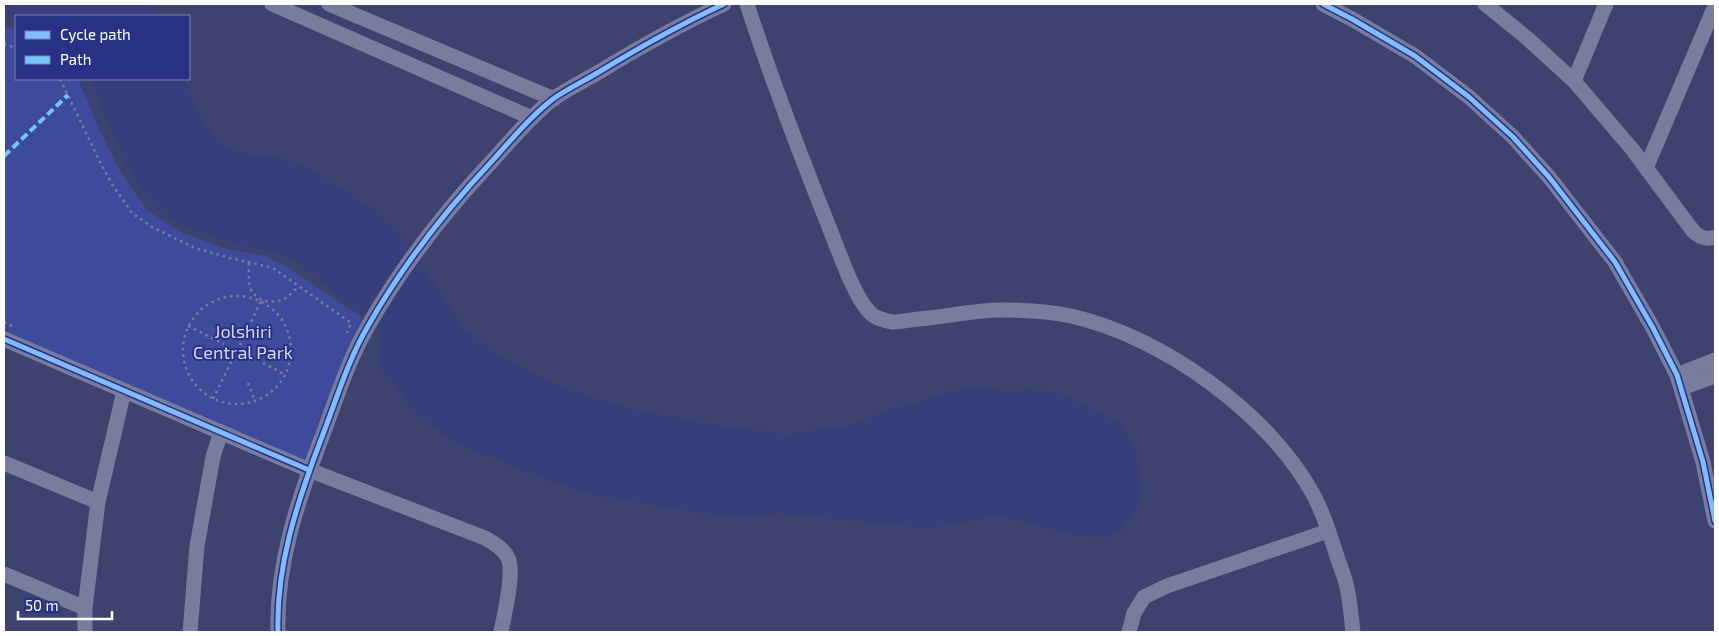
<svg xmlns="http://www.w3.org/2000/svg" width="1719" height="636" font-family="'Exo 2',sans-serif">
	<rect width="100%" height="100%" fill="#3d426f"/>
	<polygon fill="#3e4b9d" points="4,27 16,29 16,79 78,79 100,131 121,173 147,210 180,232 226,249 265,256 289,268 362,318 308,463 4,331"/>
	<g fill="#363e7b">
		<polygon points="4,4 153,4 160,16 16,16 16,19 4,14"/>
		<polygon points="91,79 186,79 193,100 206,127 221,145 244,154 270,156 292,162 315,173 370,207 393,228 426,271 464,329 500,357 555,385 625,408 713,425 787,435 850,426 886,411 924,401 952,391 985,388 1004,392 1030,390 1060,394 1120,424 1137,456 1141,500 1120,532 1099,538 1062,532 1026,521 996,516 929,528 781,513 736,517 656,506 580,491 525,471 452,441 413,410 379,363 381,330 289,256 232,243 195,230 162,213 140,189 122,156"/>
	</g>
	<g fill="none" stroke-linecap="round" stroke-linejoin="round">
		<g stroke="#787d9d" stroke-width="2.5" stroke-dasharray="2.5 4" stroke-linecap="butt">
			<polyline points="4,44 16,48"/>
			<polyline points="60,79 101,164 112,184 132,213 152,227 195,248 230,258 273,268 351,323 347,333"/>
			<path d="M249,263c0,8 -1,16 1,24 5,14 21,18 34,12 5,-3 10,-8 15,-13"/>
			<circle cx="237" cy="350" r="54"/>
			<polyline points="4,322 14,327"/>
			<polyline points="188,326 224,344"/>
			<polyline points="240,345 261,301"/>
			<polyline points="263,363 286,375"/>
			<polyline points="248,383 255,401"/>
			<polyline points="213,399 233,358"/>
		</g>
		<g stroke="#787d9d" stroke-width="15">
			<polyline points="272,4 532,118"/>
			<polyline points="329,4 554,99"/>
			<path d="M747,4c25,77 54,153 84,228 9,22 25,71 43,84 5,3 13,5 19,6 8,0 17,-2 25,-3 28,-2 55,-9 84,-9 22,0 47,1 69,6 90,20 198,97 242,178 10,18 16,38 22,56 3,11 8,22 11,33 4,16 5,33 7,49"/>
			<polyline points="1323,4 1352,19 1415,56 1469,97 1513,137 1549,177 1615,262 1653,328 1677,375 1703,462 1715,521"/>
			<path d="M1485,4l42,34 47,43 58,68 61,82c7,7 13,9 22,6"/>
			<polyline points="1574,81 1606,4"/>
			<polyline points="1646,168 1715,6"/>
			<path d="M4,339l305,131 176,68c9,5 19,11 23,20 7,15 -4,57 -7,74"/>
			<polyline points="1677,375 1715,360"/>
			<polyline points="1682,388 1715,376"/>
			<polyline points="4,463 98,502"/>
			<polyline points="4,574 85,608"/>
			<polyline points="85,632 85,608 98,502 124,391"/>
			<polyline points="190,632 197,546 213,457 221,432"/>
			<path d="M278,632c-2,-66 19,-129 42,-190 15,-38 27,-80 48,-116 34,-60 78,-116 125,-166 19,-21 38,-44 60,-61 14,-10 31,-18 46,-27 41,-25 82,-48 125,-68"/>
			<polyline points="1129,632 1134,613 1144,597 1167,586 1328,531"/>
		</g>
		<polyline stroke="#76c5fe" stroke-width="4" stroke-dasharray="8 4" stroke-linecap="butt" points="4,156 68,95"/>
		<g stroke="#273285" stroke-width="8">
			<g id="cycleway">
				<polyline points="1323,4 1352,19 1415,56 1469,97 1513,137 1549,177 1615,262 1653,328 1677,375 1703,462 1715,521"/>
				<polyline points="4,339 309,470"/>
				<path d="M278,632c-2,-66 19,-129 42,-190 15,-38 27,-80 48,-116 34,-60 78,-116 125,-166 19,-21 38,-44 60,-61 14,-10 31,-18 46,-27 41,-25 82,-48 125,-68"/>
			</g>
		</g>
		<use href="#cycleway" stroke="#80bcff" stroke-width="5"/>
	</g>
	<g text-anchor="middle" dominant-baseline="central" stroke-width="4" stroke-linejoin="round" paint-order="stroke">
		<g font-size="18" fill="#d5d9f6" stroke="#273285">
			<text x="243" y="331">Jolshiri<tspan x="243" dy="21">Central Park</tspan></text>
		</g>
	</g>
	<rect width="1719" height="636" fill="none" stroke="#ffffff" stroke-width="10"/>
	<rect x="15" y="15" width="175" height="65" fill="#273285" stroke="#7d84b6"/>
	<rect x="25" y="31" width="25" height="8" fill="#80bcff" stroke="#7d84b6"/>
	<text x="60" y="40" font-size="15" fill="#ffffff">Cycle path</text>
	<rect x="25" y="56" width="25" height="8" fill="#76c5fe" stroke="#7d84b6"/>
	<text x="60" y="65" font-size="15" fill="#ffffff">Path</text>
	<path d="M18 611v8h94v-8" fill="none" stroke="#ffffff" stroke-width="2.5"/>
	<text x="25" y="611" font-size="15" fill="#ffffff" stroke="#273285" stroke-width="4" paint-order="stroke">50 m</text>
</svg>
